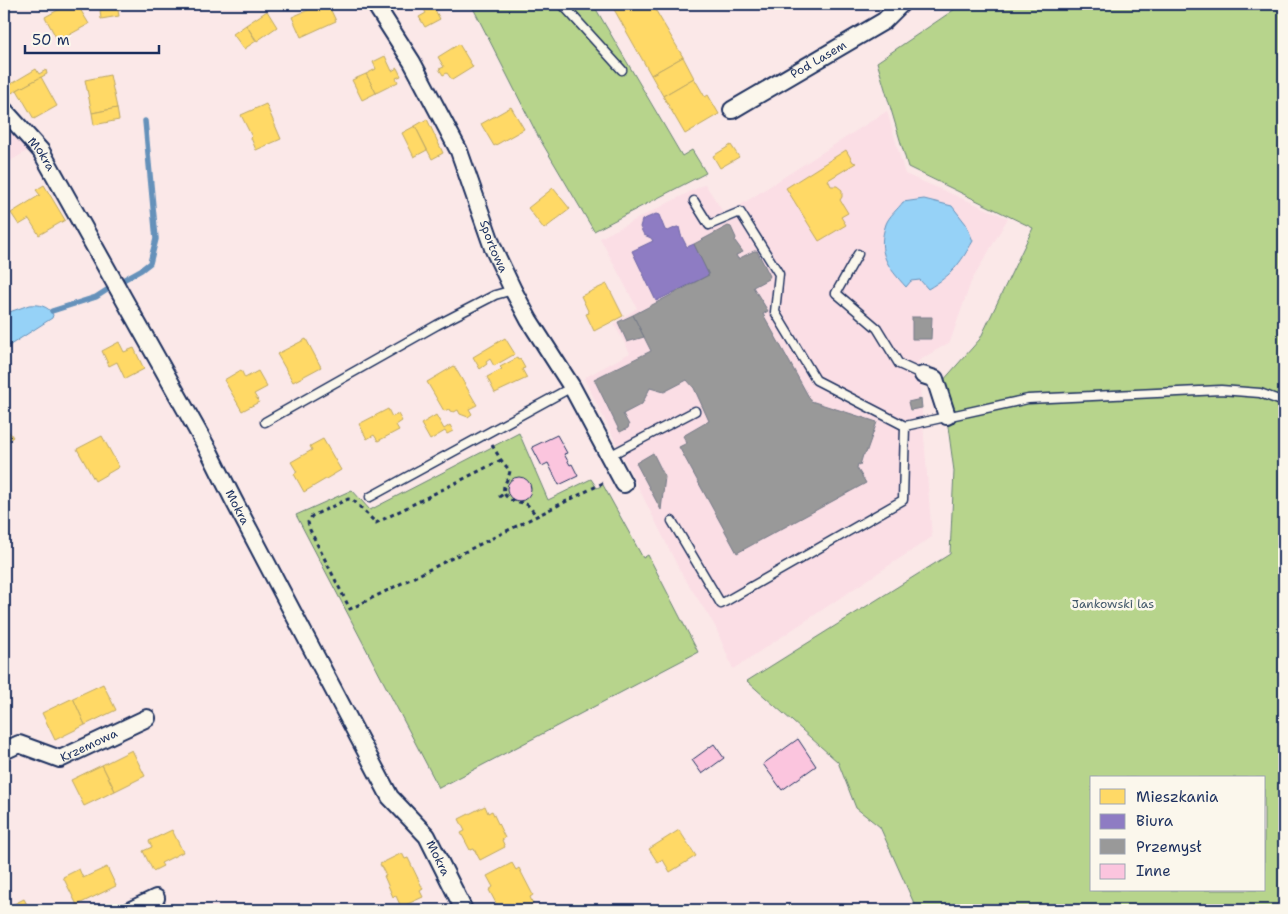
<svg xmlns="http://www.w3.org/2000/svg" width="1288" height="914" font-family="'Shantell Sans',sans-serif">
	<rect width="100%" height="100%" fill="#fbe8e8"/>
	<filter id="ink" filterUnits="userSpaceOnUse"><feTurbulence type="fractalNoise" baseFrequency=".02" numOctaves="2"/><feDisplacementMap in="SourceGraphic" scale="10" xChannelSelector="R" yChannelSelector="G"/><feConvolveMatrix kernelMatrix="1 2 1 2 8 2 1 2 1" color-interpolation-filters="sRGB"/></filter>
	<g filter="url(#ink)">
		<g fill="#fbdee5">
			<polygon points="887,111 905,174 1008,218 971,282 950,342 918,361 932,537 733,669 715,626 680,571 584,378 630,353 614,324 637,308 600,238 705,184 725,215"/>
			<polygon points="4,117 32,148 4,165"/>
		</g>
		<g fill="#b7d48c" stroke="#698275" fill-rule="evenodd">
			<polygon points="471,4 593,4 682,156 692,150 706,173 594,231 538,136"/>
			<path d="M957,4h327v906h-367l-37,-83 -24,-19 -18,-46 -91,-81 203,-127 4,-83 -12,-89 38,-43 53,-111 -125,-61 -31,-105 81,-55zM1092,778h172v112h-172z"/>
			<polygon points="519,433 548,500 591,479 597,488 603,485 643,558 648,555 698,652 439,788 296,515 352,490 370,510"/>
		</g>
		<g fill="#96d2f7" stroke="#6591ba">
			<path d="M924,199l28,7 14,18 7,17c-14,24 -20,33 -45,48l-8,-9 -9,1 -5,6c-18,-20 -30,-34 -20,-63 3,-8 12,-15 17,-22z"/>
			<path d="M29,305c9,-1 20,1 24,10l-1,3 -48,31v-35z"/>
		</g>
		<g fill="#ffd966" stroke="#bba664">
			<polygon points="69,4 77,4 89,24 58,41 45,17"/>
			<polygon points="105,4 117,4 119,16 101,19 100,10 106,9"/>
			<polygon points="322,4 328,4 336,21 301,37 292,17"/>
			<polygon points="421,4 447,4 435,10 440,19 425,27 419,17 426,13"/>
			<polygon points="611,4 652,4 683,57 651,75"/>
			<polygon points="267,11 277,27 257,41 246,25"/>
			<polygon points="246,25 256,41 244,49 233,34"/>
			<polygon points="459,44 473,67 452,80 447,73 443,75 439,69 444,67 438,57"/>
			<polygon points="385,56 392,71 397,68 401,76 396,78 398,82 376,93 366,74 376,69 373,62"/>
			<polygon points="683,57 694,78 663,96 651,75"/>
			<polygon points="36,69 39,74 46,70 47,74 4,97 4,88"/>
			<polygon points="366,74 376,93 362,100 352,80"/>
			<polygon points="110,75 117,108 92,113 85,80"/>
			<polygon points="41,77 57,106 34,119 17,90"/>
			<polygon points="694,78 705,97 708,95 719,114 685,134 663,96"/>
			<polygon points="266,104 281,139 256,150 251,138 252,137 241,115"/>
			<polygon points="511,107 524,129 494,146 481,124"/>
			<polygon points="117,108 119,120 94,125 92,113"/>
			<polygon points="427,119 443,153 432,159 415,126"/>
			<polygon points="415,126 427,150 414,157 402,133"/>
			<polygon points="731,145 739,157 720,168 713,156"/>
			<polygon points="846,150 853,162 856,163 828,180 831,186 837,186 842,190 842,197 840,200 848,213 841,217 846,225 819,241 786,188"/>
			<polygon points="44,185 65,220 39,235 29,219 19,225 11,213 40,195 36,190"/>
			<polygon points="553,188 570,209 544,229 528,208"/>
			<polygon points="607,284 623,316 594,331 586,314 589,313 581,296"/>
			<polygon points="505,338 515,354 494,366 490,359 486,362 487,364 480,369 473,357"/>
			<polygon points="306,339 321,367 293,382 277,354"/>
			<polygon points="119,342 124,352 134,348 144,369 125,379 117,362 109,366 102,351"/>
			<polygon points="517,358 518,360 520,359 525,368 522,369 527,378 495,393 487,377 502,369 500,367"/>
			<polygon points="454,366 477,405 469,409 472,414 468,417 460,414 458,410 454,412 450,411 449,409 444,411 427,382"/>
			<polygon points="241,370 245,378 258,371 267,387 254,394 259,402 242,411 224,380"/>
			<polygon points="388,409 392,417 398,414 402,421 396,425 399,430 378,441 374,435 367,439 359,424"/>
			<polygon points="436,415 444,429 450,425 453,431 447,434 445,431 430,440 421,424"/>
			<polygon points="4,425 13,437 4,444"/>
			<polygon points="102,436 119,467 95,481 77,449"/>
			<polygon points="323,439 341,470 304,492 294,474 297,472 291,462 312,450 310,446"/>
			<polygon points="103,684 116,710 85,725 73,698"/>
			<polygon points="73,698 85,725 55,740 42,713"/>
			<polygon points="132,750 145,776 115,791 102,765"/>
			<polygon points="102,765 115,791 84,806 71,780"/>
			<polygon points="485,806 488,813 492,811 505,838 502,840 505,847 480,860 474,849 470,850 461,833 465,831 459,819"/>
			<polygon points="172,830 183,852 161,863 163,866 153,871 143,851 152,847 149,841"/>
			<polygon points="679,830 696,856 670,872 663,860 658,863 649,849"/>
			<polygon points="402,853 405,859 408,858 423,889 420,891 423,897 401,907 396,896 393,897 384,876 386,876 380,864"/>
			<polygon points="512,863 516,870 519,868 533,895 530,897 533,904 520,910 505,910 502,905 498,907 489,890 493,887 487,876"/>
			<polygon points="107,867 116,886 77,905 63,877 79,869 83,878"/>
			<polygon points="24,899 30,910 4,910 4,909"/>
		</g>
		<polygon fill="#8e7cc3" stroke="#6c65a5" points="656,214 659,215 665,230 668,231 677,227 679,227 681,235 687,247 694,244 709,275 656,301 632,251 653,241 651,238 644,235 640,227 642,220"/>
		<g fill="#999" stroke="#737987">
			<polygon points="728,226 731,227 736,238 735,241 743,252 736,255 738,259 754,251 757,251 770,276 768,279 753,287 768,311 763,314 811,401 877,422 866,453 863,455 860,465 858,464 857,468 866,483 737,553 679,447 687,443 683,436 709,421 694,388 687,380 664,392 650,388 642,404 623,414 629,425 628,428 620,432 594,379 651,351 633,315 709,275 694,244"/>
			<polygon points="633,315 644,337 627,342 618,322"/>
			<polygon points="912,317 932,317 931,339 912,339"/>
			<polygon points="921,399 922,408 910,410 908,402"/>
			<polygon points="653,453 665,477 661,510 636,463"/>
		</g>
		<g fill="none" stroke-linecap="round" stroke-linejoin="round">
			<g stroke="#6591ba" stroke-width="5.5">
				<polyline points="123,280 141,270 150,263 156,239 145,121"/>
				<polyline points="52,311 96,297 110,288"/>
			</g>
		</g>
		<g fill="#fbc5de" stroke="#1b2f5e">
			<polygon points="557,435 567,453 564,454 570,465 572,464 578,476 559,485 548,463 542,466 532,447"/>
			<circle cx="519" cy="489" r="12"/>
			<polygon points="798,739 816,766 782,790 763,764"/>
			<polygon points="714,744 724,758 702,774 692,760"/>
		</g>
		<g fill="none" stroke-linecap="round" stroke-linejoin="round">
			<g stroke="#1b2f5e" stroke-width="11">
				<g id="lane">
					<polyline points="562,4 622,70"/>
					<polyline points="694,201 709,225 740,212 779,274 775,312 816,380 905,426"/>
					<polyline points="858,254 836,293 877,328 899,364 923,375"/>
					<polyline points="265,422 437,325 495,295 513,290"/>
					<polyline points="609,456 695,411"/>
					<polyline points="370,497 572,387"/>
					<polyline points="672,521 721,604 903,500 905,426 1028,399 1221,390 1260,393 1284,402"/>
				</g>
			</g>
			<g stroke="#1b2f5e" stroke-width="20">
				<g id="street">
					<path id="s1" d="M375,4l37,58 47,89 34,97 20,42 16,30 43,67 52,97"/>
					<path id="s2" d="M4,110l37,41 169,302 23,46 157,298 37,39 37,74"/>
					<path id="s3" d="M732,110l152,-89 17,-17"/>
					<polyline points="923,375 935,379 947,416"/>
					<path id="s4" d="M4,751l15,-7 41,15 87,-41"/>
					<polyline points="131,910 156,898"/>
				</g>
			</g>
			<g stroke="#1b2f5e" stroke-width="3" stroke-dasharray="4 4" stroke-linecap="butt">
				<path d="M492,445l9,15 9,11c-1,6 -4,10 -6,15 -3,15 14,15 22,18 4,2 8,9 10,12"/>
				<polyline points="501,460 376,523 353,500 348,499 312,516 308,522 310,530 350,609 605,482"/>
				<polyline points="499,497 505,493"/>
			</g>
			<use href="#lane" stroke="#fbf7ec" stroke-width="8"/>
			<use href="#street" stroke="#fbf7ec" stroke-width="16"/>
		</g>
	</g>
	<g text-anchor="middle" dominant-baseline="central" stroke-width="5" stroke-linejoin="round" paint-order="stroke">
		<g font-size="12" fill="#1b2f5e" stroke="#fbf7ec">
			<text stroke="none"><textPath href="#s3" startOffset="100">Pod Lasem</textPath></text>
			<text stroke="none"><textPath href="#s2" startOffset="58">Mokra</textPath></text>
			<text stroke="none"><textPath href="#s1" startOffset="271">Sportowa</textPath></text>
			<text stroke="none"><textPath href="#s2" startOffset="462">Mokra</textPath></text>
			<text stroke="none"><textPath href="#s4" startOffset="92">Krzemowa</textPath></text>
			<text stroke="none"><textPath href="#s2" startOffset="868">Mokra</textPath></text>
		</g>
		<g font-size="12" fill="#42586a" stroke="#fbf7ec">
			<text x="1113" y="604">Jankowski las</text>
		</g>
	</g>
	<rect width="1288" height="914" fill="none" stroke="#fbf7ec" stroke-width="20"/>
	<rect x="10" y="10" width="1268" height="894" fill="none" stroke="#1b2f5e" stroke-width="2" filter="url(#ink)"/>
	<rect x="1090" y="776" width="175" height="115" fill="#fbf7ec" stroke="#a1a7b3"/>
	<rect x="1100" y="789" width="25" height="15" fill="#ffd966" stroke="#a1a7b3"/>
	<text x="1136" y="802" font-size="15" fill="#1b2f5e">Mieszkania</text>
	<rect x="1100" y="814" width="25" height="15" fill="#8e7cc3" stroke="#a1a7b3"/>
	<text x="1136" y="826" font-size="15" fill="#1b2f5e">Biura</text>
	<rect x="1100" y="839" width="25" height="15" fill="#999999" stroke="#a1a7b3"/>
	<text x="1136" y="852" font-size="15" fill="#1b2f5e">Przemysł</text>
	<rect x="1100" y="864" width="25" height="15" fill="#fbc5de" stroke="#a1a7b3"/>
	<text x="1136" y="876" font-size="15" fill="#1b2f5e">Inne</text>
	<path d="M25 45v8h134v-8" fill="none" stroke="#1b2f5e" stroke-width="2.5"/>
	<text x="32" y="45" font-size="15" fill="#1b2f5e" stroke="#fbf7ec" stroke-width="4" paint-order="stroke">50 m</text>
</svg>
